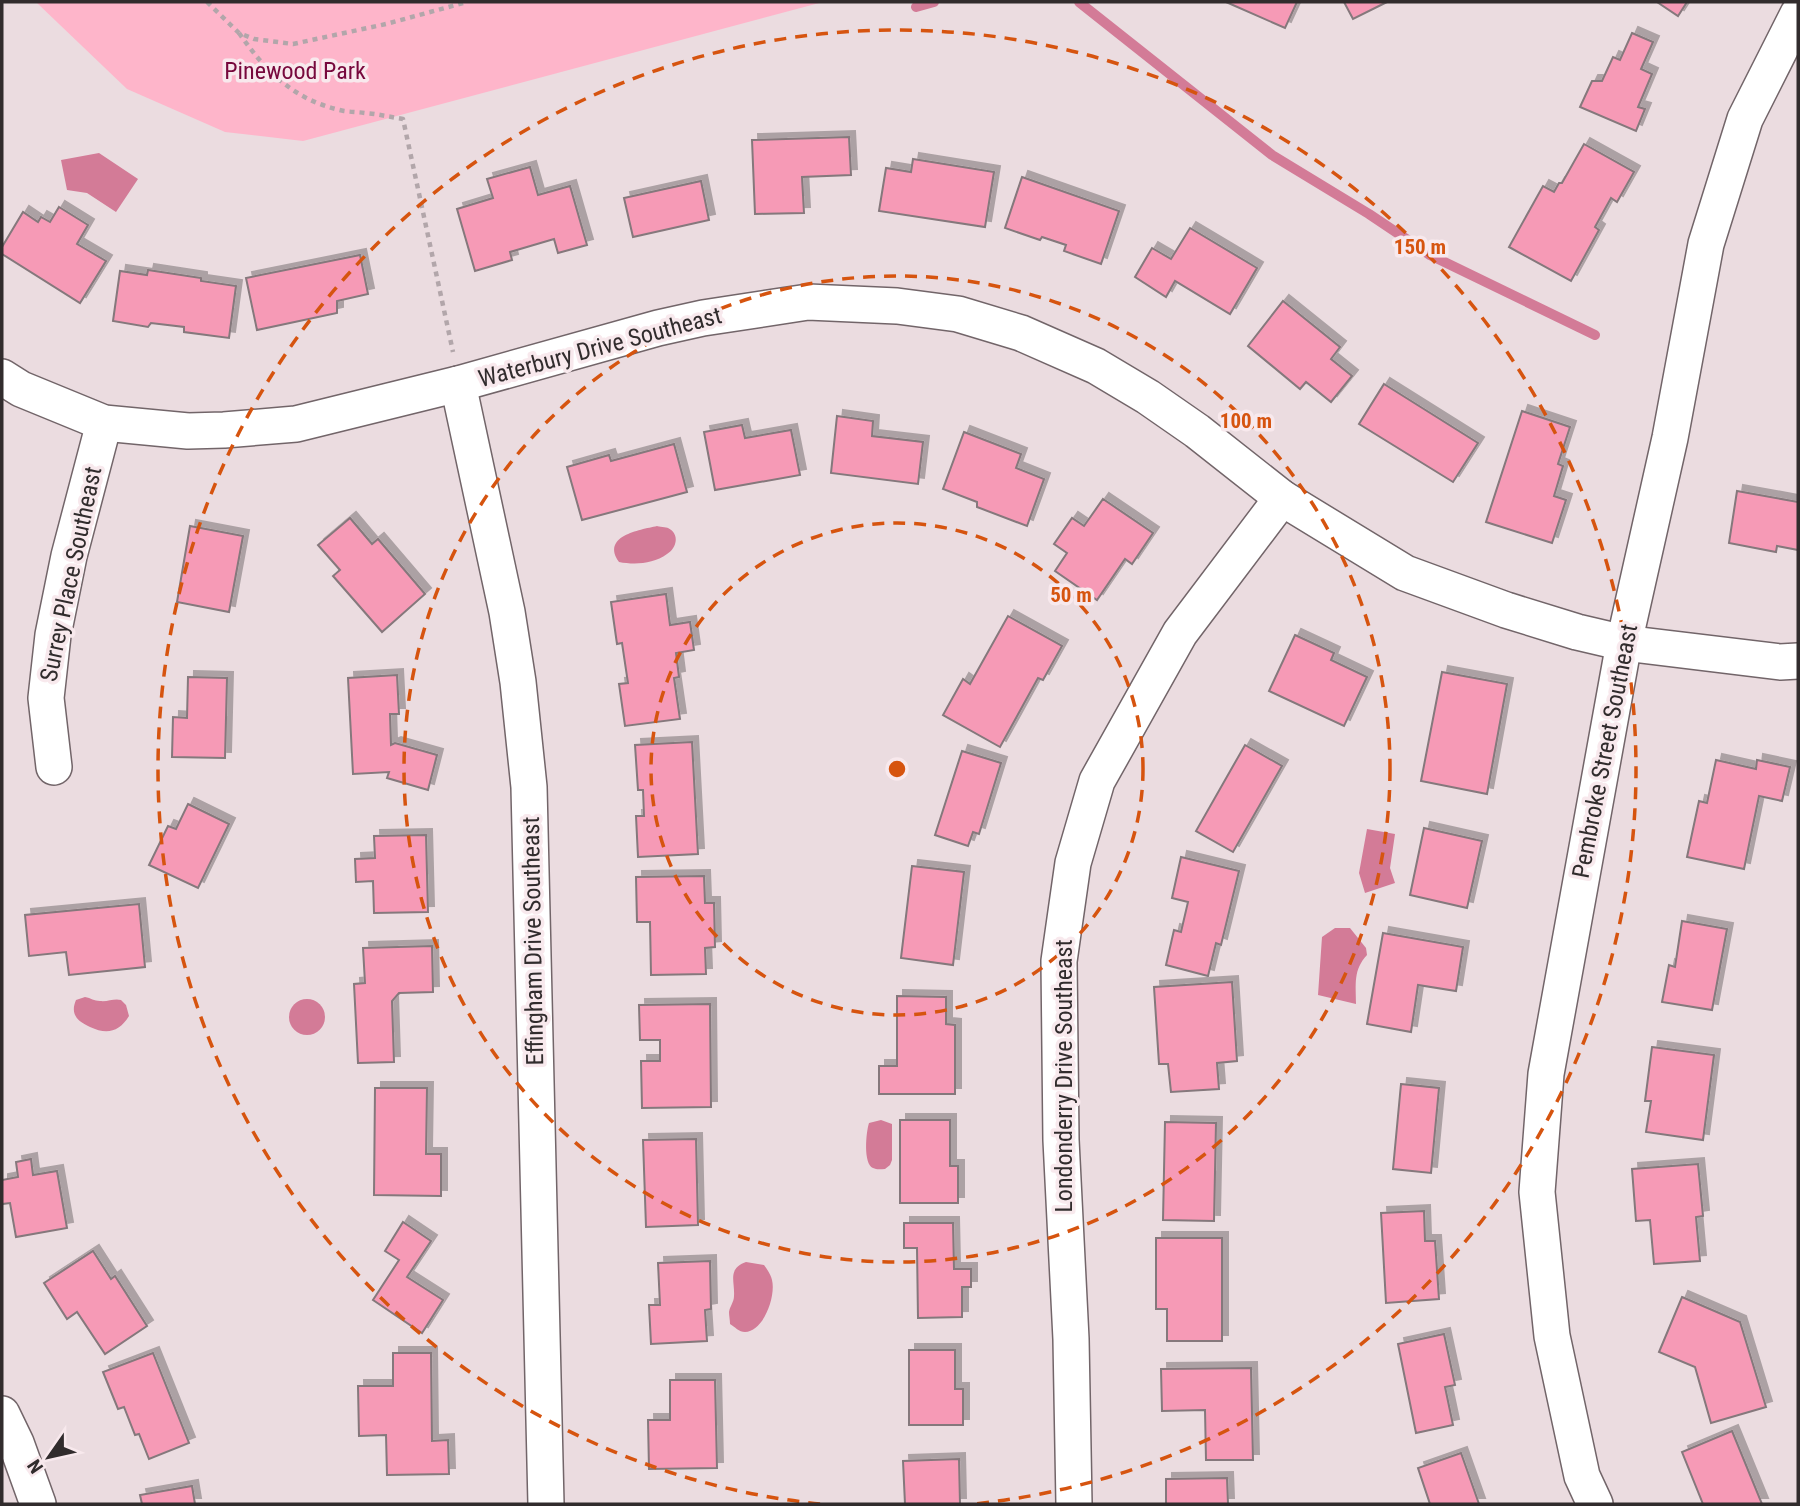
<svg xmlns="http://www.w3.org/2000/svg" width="1800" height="1506" font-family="'Roboto Condensed',sans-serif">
	<defs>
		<filter id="shadow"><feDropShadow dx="6" dy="-6" stdDeviation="0" flood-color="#0004"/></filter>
	</defs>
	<rect width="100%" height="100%" fill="#ebdce0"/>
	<polygon fill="#feb5ca" points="36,2 823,2 303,141 225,132 127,89"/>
	<g fill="#d37b97">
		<polygon points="99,153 138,179 116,212 87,193 67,190 61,160"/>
		<path d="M657,526c1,1 10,1 11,2 12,6 9,20 -1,26 -14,10 -32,11 -48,8 -18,-26 20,-32 38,-36z"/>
		<polygon points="1367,829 1395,834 1390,868 1395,883 1365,893 1359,873"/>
		<path d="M1335,928h15l16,20 1,7c-14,15 -11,29 -11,49l-38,-9 4,-58z"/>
		<path d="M85,997c6,1 9,4 15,4 8,1 14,-3 21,-1l5,5 3,11c-10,16 -22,19 -39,11 -13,-6 -20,-13 -14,-27z"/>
		<circle cx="307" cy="1017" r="18"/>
		<path d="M881,1120l11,4v36l-2,5 -5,4c-4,0 -8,1 -12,-1 -10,-4 -7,-36 -4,-45z"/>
		<path d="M746,1262l18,3c3,4 7,10 8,15 4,16 -8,51 -27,52 -6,0 -10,-5 -15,-8 0,-4 -1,-8 -1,-12 1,-6 5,-10 5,-16 1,-15 -7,-27 12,-34z"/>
	</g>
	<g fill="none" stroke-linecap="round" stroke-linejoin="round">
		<g stroke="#d37b97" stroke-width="10">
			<polyline points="1079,2 1272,155 1369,214 1430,255 1595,335"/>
			<polyline points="916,7 934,2"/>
		</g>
	</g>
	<g fill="#f69ab6" stroke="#85787c" stroke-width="2" filter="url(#shadow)">
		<polygon points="1226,2 1297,2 1285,28"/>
		<polygon points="1344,2 1387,2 1353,19"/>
		<polygon points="1657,2 1687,2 1678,16"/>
		<polygon points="1632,33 1653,42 1641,69 1652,74 1638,107 1645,109 1636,131 1580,107 1592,81 1602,81 1613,57 1620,60"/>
		<polygon points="849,137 851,175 802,177 804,213 755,214 752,140"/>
		<polygon points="1584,144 1634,172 1617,202 1611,198 1595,227 1599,230 1571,281 1509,247 1543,186 1554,192 1559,183 1562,183"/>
		<polygon points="913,159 994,172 985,227 879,211 886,168 911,172"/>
		<polygon points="530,167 538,195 570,186 587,245 558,253 554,239 510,252 512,260 475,271 457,209 493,198 487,179"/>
		<polygon points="1022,177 1119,211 1101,264 1064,251 1066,245 1042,237 1040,240 1005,228"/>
		<polygon points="701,181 709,220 633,237 624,198"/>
		<polygon points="59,207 88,225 77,244 106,261 80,303 2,254 2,247 23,212 38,222 41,217 50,222"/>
		<polygon points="1190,228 1257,268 1230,314 1175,281 1166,297 1135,277 1152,248 1171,259"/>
		<polygon points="360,255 368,294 337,301 337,313 257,330 246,278"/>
		<polygon points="148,270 201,278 201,281 236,286 229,338 184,332 184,327 151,323 148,327 113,321 120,271 147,275"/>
		<polygon points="1283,301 1340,347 1331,359 1352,376 1331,402 1306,382 1300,389 1248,346"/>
		<polygon points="1384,384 1478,443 1453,482 1359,424"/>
		<polygon points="1522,411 1570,427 1558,464 1563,466 1554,496 1566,500 1552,543 1486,522"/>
		<polygon points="837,416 873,421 872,436 923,442 918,484 831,473"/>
		<polygon points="742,425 745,438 791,430 800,475 715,490 704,432"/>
		<polygon points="964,432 1021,454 1016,468 1044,479 1027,526 977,507 977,502 943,489"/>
		<polygon points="674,444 687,492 582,520 567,467 609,455 611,461"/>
		<polygon points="1737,491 1798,502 1798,550 1777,546 1776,552 1729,543"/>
		<polygon points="1103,499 1153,533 1132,564 1125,559 1097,600 1055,571 1067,553 1054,544 1072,518 1084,526"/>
		<polygon points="350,518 372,544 378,539 425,594 382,632 333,576 340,570 318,545"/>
		<polygon points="190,526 243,536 229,612 177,602"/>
		<polygon points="666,594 670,625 690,622 694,650 676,653 679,677 674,678 680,719 625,726 619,684 628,683 622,643 617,644 611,602"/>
		<polygon points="1008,616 1062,646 1043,680 1038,678 1000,747 943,715 963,679 970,684"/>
		<polygon points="1295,635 1334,653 1331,660 1367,677 1344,726 1269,691"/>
		<polygon points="1442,672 1507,684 1487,794 1421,781"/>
		<polygon points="397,675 399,714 390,714 391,745 395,743 437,755 428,790 387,778 389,772 353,774 348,678"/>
		<polygon points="188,677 227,678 225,758 172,757 173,717 187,718"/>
		<polygon points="692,742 698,854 638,857 636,816 644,816 643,790 638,790 635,745"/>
		<polygon points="1245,745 1282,766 1233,852 1196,831"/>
		<polygon points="962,751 1001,763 979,834 973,832 968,846 935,835"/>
		<polygon points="1716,760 1756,769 1757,760 1790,767 1782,801 1759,796 1744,869 1687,857 1699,801 1707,803"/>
		<polygon points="188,804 229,824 198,888 149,865 168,826 176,829"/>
		<polygon points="1424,828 1482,841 1467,908 1410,895"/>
		<polygon points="426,835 428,912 374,913 373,881 356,882 355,859 375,858 374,836"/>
		<polygon points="1181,857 1239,871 1221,945 1216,943 1208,976 1166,965 1174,930 1181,932 1188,902 1172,898"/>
		<polygon points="912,866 964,872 953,965 901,958"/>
		<polygon points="704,876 705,903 714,903 715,947 705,948 706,974 651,975 650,922 637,922 636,877"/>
		<polygon points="139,904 145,967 69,975 66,952 29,956 25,915"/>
		<polygon points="1682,921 1727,929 1712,1010 1662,1002 1669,965 1675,967"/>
		<polygon points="1383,933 1463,947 1456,991 1418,985 1411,1032 1367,1024"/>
		<polygon points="432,946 433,992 399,993 392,1001 394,1062 358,1063 354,984 365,983 363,948"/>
		<polygon points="1232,982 1237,1061 1217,1063 1219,1089 1171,1092 1168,1064 1159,1064 1154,987"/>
		<polygon points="897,996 946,997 946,1024 955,1025 955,1094 879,1094 879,1066 897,1066"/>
		<polygon points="710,1004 711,1107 642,1108 641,1061 660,1061 660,1040 640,1040 639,1005"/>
		<polygon points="1652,1047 1714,1055 1703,1140 1646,1132 1651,1101 1645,1101"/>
		<polygon points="1401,1084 1439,1088 1431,1173 1393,1169"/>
		<polygon points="375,1088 427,1088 426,1154 441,1154 441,1196 374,1195"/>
		<polygon points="900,1120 950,1120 950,1166 958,1166 958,1203 900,1203"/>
		<polygon points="1165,1122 1216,1123 1214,1221 1163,1220"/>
		<polygon points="696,1139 698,1225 646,1227 643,1140"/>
		<polygon points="31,1159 33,1175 57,1171 67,1228 16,1237 10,1203 2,1204 2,1180 18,1177 16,1162"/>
		<polygon points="1698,1164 1703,1216 1696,1217 1700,1261 1654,1264 1650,1220 1636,1221 1632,1169"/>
		<polygon points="1424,1211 1425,1241 1435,1241 1439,1299 1386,1303 1381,1213"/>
		<polygon points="403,1222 431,1241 407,1277 443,1300 422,1333 373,1300 399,1260 385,1251"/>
		<polygon points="904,1223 953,1223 954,1269 971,1269 971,1287 962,1287 962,1317 918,1318 917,1248 904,1248"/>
		<polygon points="1156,1238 1222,1238 1222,1341 1167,1341 1167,1309 1156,1309"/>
		<polygon points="93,1251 111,1279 115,1276 147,1326 105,1354 77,1312 67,1319 44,1283"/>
		<polygon points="710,1261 711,1309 705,1310 707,1341 651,1344 649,1305 660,1305 658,1263"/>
		<polygon points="1682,1297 1740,1322 1766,1407 1711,1423 1695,1367 1659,1352"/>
		<polygon points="1444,1334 1455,1385 1445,1387 1453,1425 1416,1433 1398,1344"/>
		<polygon points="909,1350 955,1350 955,1389 963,1389 963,1425 909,1425"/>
		<polygon points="153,1353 189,1443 149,1459 139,1434 135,1435 124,1407 118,1409 103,1372"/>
		<polygon points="393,1353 431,1353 432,1441 448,1440 449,1474 387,1475 386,1435 359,1436 358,1386 393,1386"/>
		<polygon points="1251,1368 1253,1460 1206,1460 1205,1410 1162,1411 1161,1369"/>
		<polygon points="670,1380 715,1380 717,1468 649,1469 648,1420 670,1420"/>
		<polygon points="1732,1431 1762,1504 1703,1504 1682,1452"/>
		<polygon points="1461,1453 1479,1504 1430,1504 1418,1468"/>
		<polygon points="959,1459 960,1504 905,1504 903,1461"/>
		<polygon points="1227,1478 1228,1504 1166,1504 1166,1479"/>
		<polygon points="192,1486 195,1504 142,1504 140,1495"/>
	</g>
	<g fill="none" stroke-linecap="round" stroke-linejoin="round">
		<g stroke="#726569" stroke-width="38">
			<g id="minor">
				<polyline points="2,377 21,389 104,423 188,431 224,430 296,424 458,384 658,328 703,318 808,302 897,306 958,314 1021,333 1096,366 1148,397 1197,431 1282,498 1405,573 1506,610 1577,632 1624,643 1780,662 1798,661"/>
				<polyline points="458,384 507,612 518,682 529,787 546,1504"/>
				<polyline points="54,767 46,698 53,635 69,556 104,423"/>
				<polyline points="2,1414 16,1443 38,1504"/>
				<polyline points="1074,1504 1071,1339 1061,1140 1059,961 1073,863 1097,781 1180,633 1282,498"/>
				<polyline points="1595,1504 1582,1476 1552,1336 1537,1192 1546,1074 1624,643 1670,438 1706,244 1745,119 1798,14"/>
			</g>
		</g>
		<g stroke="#b2a6aa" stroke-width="4.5" stroke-dasharray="5 5" stroke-linecap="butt">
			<polyline points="207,2 239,33 254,39 293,44 386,24 467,2"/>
			<path d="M239,33c27,39 56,68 105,78 7,1 14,1 21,2 13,1 25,4 38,6l50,233"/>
		</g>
		<use href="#minor" stroke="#fff" stroke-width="35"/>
	</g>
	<g fill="none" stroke="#d6540f" stroke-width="3.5" stroke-dasharray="12 9">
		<circle cx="897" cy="769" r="246"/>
		<circle cx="897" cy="769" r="493"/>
		<path d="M820 1504A739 739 0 1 1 974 1504"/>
	</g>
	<g text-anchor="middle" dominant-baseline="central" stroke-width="7" stroke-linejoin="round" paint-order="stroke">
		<g font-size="24" fill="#77083d" stroke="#f8e9ed">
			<text x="295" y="71">Pinewood Park</text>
		</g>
		<g font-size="24" fill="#312c2d" stroke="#f8e9ed">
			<text transform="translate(600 347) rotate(-15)">Waterbury Drive Southeast</text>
			<text transform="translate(71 574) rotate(-78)">Surrey Place Southeast</text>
			<text transform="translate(1605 751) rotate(-79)">Pembroke Street Southeast</text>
			<text transform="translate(533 941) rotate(-91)">Effingham Drive Southeast</text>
			<text transform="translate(1064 1076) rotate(-90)">Londonderry Drive Southeast</text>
		</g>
	</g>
	<circle cx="897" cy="769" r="10" fill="#d6540f" stroke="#f8e9ed" stroke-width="3.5"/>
	<g font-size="21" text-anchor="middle" font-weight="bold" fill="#d6540f" stroke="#f8e9ed" stroke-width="7" stroke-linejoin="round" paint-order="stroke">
		<text x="1420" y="254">150 m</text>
		<text x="1246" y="428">100 m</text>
		<text x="1071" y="602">50 m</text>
	</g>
	<rect width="1800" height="1506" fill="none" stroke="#312c2d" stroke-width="7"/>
	<g transform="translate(49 1457) rotate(236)" stroke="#f8e9ed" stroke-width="5" paint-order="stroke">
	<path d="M0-5L12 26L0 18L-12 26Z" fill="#312c2d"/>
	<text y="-10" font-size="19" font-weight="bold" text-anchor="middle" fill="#312c2d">N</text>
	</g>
</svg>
